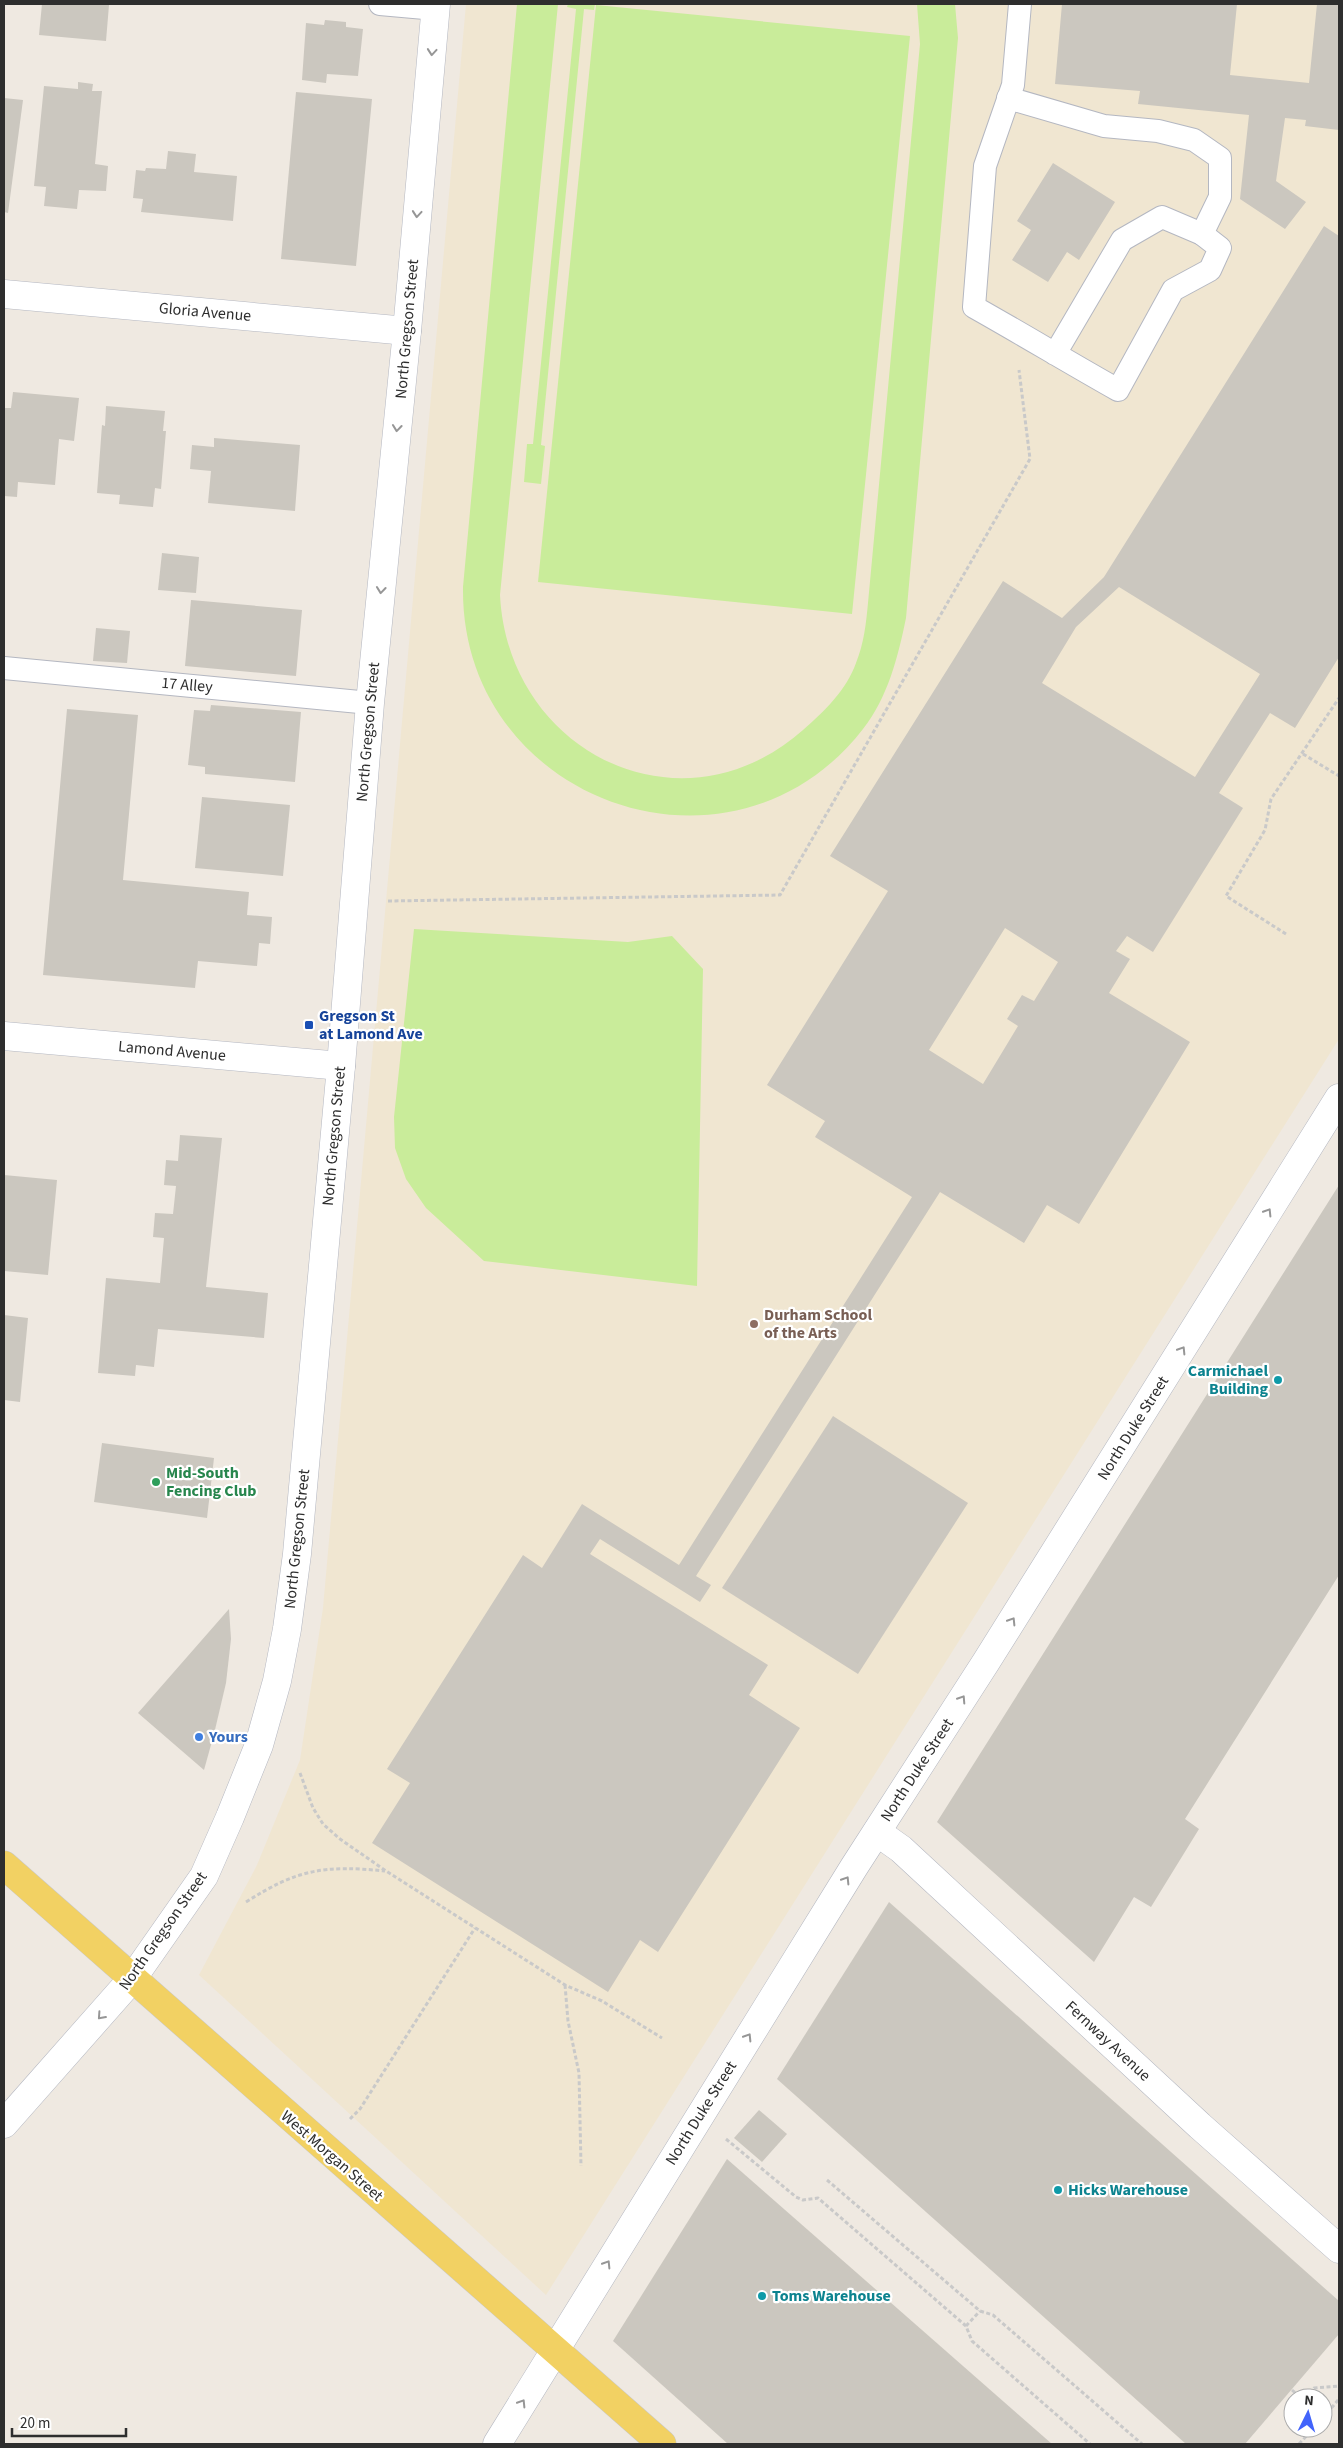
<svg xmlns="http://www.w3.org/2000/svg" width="1343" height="2448" font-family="'Source Sans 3',sans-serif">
	<rect width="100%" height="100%" fill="#efe9e1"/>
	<polygon fill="#f0e6d1" points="466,4 1339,4 1339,1039 546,2295 199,1975 257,1865 300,1760 323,1608"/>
	<g fill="#c9ec9a">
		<path d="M517,4h41l-58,591c8,157 181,243 303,135 21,-18 44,-41 53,-67 8,-20 10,-39 12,-60l52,-559 -3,-40h38l3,34 -52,580c-8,39 -18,79 -43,111 -132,170 -403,72 -400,-142z"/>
		<polygon points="568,4 595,4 594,10 584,9 541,445 545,446 541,484 524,482 527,444 533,444 576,9 567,7"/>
		<polygon points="596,5 910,36 852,614 538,582"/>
		<polygon points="414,929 628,942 672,936 703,969 697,1286 484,1261 426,1208 406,1179 395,1148 394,1117"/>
	</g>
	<g fill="#cbc7bf" fill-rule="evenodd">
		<polygon points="42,4 109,5 106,41 39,35"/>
		<polygon points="1062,4 1237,4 1230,75 1309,83 1317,4 1339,4 1339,130 1305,126 1306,120 1285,118 1276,181 1306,202 1285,229 1240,199 1249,115 1138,104 1140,91 1055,84"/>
		<polygon points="325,20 346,22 346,27 363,29 358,76 327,74 326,83 302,80 306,23 324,25"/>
		<polygon points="78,82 93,84 92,91 102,91 95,164 108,166 106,191 79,190 77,209 44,206 46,187 34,186 44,86 78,89"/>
		<polygon points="296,92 372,99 356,266 281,259"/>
		<polygon points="4,98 23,100 8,213 4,212"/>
		<polygon points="168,151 196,154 194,172 237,176 233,221 141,212 143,199 133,198 136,170 145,171 146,168 166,169"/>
		<polygon points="1053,163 1115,202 1079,260 1067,252 1048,282 1012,260 1031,230 1017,221"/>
		<path d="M1324,226l15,10v421l-44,71 -25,-15 -51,80 24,15 -90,144 -26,-16 -11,15 14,8 -21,34 81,49 -111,182 -32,-19 -23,38 -84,-51 -244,384 15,9 -11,17 -100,-63 -10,15 178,111 -19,30 51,33 -142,224 -18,-12 -32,52 -236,-149 38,-60 -23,-14 136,-214 19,13 40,-64 97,61 233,-368 -97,-60 10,-16 -58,-36 121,-194 -58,-35 173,-275 59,37 42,-41zM1119,587l141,87 -65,103 -153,-94 34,-56zM1005,928l53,34 -24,39 -12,-6 -15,24 11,7 -35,58 -54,-34z"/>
		<polygon points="13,392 79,398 74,441 59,439 55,485 18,482 17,497 4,496 4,408 11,408"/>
		<polygon points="106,406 165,411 163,431 166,431 161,489 155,488 153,507 119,504 120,495 97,493 102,425 105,426"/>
		<polygon points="214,438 300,445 295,511 208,503 211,471 190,469 192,445 214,447"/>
		<polygon points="162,553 199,557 196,593 158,590"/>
		<polygon points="191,600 302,610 296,676 185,666"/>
		<polygon points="96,628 130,631 127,663 93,661"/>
		<polygon points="211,705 301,712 295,782 205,774 205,767 188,765 194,710 210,711"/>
		<polygon points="67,709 138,715 123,880 249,892 247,915 272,917 270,944 259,943 257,966 198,961 195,988 43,975"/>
		<polygon points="202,797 290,805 283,876 195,868"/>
		<polygon points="180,1135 222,1138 206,1287 268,1293 264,1338 158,1329 154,1367 136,1365 135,1376 98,1373 106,1278 160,1283 164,1238 153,1237 155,1213 173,1214 176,1186 164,1185 166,1160 178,1161"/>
		<polygon points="4,1175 57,1180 48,1275 4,1271"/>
		<polygon points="1339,1185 1339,1575 1185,1819 1199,1829 1151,1907 1134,1897 1094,1962 937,1822"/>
		<polygon points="4,1315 28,1318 20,1402 4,1400"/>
		<polygon points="833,1416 968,1503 858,1674 722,1588"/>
		<polygon points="102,1443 214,1458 207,1518 94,1502"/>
		<polygon points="229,1609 231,1639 226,1683 214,1734 204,1770 138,1713"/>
		<polygon points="889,1902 1339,2301 1339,2334 1245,2444 1186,2444 777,2079"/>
		<polygon points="759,2110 787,2134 762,2162 734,2138"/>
		<polygon points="727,2159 1052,2444 728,2444 613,2341"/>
	</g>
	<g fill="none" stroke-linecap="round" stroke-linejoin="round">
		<g stroke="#b4b7c1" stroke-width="24">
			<g id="lane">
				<polyline points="380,4 436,9"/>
				<path d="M1020,4l-7,81 -28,81 -11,141c48,27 96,56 144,83l55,-100 37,-20 10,-22 -18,-14 -40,-17 -40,23 -67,114"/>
				<polyline points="1008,98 1104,126 1158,131 1194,140 1220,158 1220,197 1202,234"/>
				<polyline points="4,668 370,703"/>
			</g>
		</g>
		<g stroke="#b4b7c1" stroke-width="29">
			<g id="street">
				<polyline points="4,294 407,331"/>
				<polyline points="4,1036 341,1066"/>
				<polyline points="877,1832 901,1849 1200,2126 1339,2249"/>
			</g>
		</g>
		<g stroke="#b4b7c1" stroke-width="29">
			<g id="secondary">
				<polyline points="4,2124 132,1979 204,1876 230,1817 259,1745 277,1681 287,1629 297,1554 341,1066 370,703 407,331 436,4"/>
				<polyline points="497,2444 854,1867 986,1662 1339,1098"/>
			</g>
		</g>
		<g stroke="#c9c9c9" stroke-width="29">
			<polyline id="primary" points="4,1865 662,2444"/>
		</g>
		<g stroke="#c9c9c9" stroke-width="3" stroke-dasharray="4 2.5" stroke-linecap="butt">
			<polyline points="1303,754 1339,776"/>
			<polyline points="388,901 780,895 1030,459 1019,370"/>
			<polyline points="1286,934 1226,896 1265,830 1271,799 1339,698"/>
			<polyline points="300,1773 313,1808 323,1824 340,1839 386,1871 565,1985 602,2001 662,2038"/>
			<path d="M246,1902c52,-33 78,-37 139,-31"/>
			<polyline points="565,1985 568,2021 579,2073 581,2166"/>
			<polyline points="350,2119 360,2109 475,1928"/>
			<polyline points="726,2139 796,2197 803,2200 818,2198 966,2326 972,2341 1090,2444"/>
			<polyline points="827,2180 980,2311 993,2315 1142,2444"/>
			<polyline points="966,2326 980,2311"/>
			<polyline points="1292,2390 1301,2398"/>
			<polyline points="1305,2398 1314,2388 1339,2386"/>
			<polyline points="1323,2418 1339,2399"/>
			<polyline points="1299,2444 1314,2428"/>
		</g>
		<use href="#lane" stroke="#fff" stroke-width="22"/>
		<use href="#street" stroke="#fff" stroke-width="28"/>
		<use href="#secondary" stroke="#fff" stroke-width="28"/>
		<use href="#primary" stroke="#f2d163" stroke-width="28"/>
	</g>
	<defs><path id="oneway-chevron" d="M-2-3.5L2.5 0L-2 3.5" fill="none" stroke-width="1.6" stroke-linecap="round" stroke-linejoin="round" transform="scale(1.25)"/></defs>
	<g stroke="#969696">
		<use href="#oneway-chevron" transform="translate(432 52) rotate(95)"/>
		<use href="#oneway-chevron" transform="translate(417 214) rotate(95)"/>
		<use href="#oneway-chevron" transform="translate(397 428) rotate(96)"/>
		<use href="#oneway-chevron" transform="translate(381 590) rotate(96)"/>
		<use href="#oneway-chevron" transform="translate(1268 1212) rotate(-58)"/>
		<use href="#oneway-chevron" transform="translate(1182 1350) rotate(-58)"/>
		<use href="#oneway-chevron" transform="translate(1012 1621) rotate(-58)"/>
		<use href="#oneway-chevron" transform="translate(962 1699) rotate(-57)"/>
		<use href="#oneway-chevron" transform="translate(846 1880) rotate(-58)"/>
		<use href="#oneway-chevron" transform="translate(101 2016) rotate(132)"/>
		<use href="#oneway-chevron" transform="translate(748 2037) rotate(-58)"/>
		<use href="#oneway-chevron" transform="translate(607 2264) rotate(-58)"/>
		<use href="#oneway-chevron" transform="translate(522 2403) rotate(-58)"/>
	</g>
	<rect fill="#1a4fb4" stroke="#fff" stroke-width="2" x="304" y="1020" width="10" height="10" rx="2.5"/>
	<circle fill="#8d6e63" stroke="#fff" stroke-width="2" cx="754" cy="1324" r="5"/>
	<g fill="#0f9aa8" stroke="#fff" stroke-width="2">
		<circle cx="1278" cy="1380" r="5"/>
		<circle cx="1058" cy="2190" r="5"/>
		<circle cx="762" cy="2296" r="5"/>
	</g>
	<circle fill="#2e9e5b" stroke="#fff" stroke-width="2" cx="156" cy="1482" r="5"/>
	<circle fill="#3f7fe0" stroke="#fff" stroke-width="2" cx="199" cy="1737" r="5"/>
	<g text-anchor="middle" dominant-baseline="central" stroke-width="4.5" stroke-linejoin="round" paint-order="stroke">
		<g font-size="16" fill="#2e2e2e" stroke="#fff">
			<text transform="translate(205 312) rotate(5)">Gloria Avenue</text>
			<text transform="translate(407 329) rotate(-85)">North Gregson Street</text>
			<text transform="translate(187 685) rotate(5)">17 Alley</text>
			<text transform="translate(368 732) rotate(-85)">North Gregson Street</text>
			<text transform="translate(172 1051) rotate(5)">Lamond Avenue</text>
			<text transform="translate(334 1136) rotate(-85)">North Gregson Street</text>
			<text transform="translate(1133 1428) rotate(-58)">North Duke Street</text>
			<text transform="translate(297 1539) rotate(-84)">North Gregson Street</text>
			<text transform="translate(917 1770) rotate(-57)">North Duke Street</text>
			<text transform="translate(163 1931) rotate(-55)">North Gregson Street</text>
			<text transform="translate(1108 2041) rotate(43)">Fernway Avenue</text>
			<text transform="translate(701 2113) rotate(-58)">North Duke Street</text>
			<text transform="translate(332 2156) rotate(41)">West Morgan Street</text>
		</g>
		<g font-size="16" font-weight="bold" fill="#164399" stroke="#fff" text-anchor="start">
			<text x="319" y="1016">Gregson St<tspan x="319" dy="18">at Lamond Ave</tspan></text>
		</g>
		<g font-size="16" font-weight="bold" fill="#785e54" stroke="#fff" text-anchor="start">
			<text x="764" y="1315">Durham School<tspan x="764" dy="18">of the Arts</tspan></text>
		</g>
		<g font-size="16" font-weight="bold" fill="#0d838f" stroke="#fff" text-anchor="start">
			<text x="1268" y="1371" text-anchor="end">Carmichael<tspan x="1268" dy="18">Building</tspan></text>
			<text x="1068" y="2190">Hicks Warehouse</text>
			<text x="772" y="2296">Toms Warehouse</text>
		</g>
		<g font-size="16" font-weight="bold" fill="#27864d" stroke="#fff" text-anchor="start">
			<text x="166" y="1473">Mid-South<tspan x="166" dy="18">Fencing Club</tspan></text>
		</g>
		<g font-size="16" font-weight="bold" fill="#366cbe" stroke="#fff" text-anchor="start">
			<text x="209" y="1737">Yours</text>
		</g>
	</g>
	<rect width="1343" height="2448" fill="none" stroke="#2e2e2e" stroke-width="10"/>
	<g transform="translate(1308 2413) rotate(5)"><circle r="24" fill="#ffffff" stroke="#ababab"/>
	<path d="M0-4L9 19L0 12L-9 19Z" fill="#4264fb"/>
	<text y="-8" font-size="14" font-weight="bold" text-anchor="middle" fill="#2e2e2e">N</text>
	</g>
	<path d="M12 2428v8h114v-8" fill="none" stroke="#2e2e2e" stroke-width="2.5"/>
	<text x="20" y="2428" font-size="15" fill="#2e2e2e" stroke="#ffffff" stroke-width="4" paint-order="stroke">20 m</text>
</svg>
